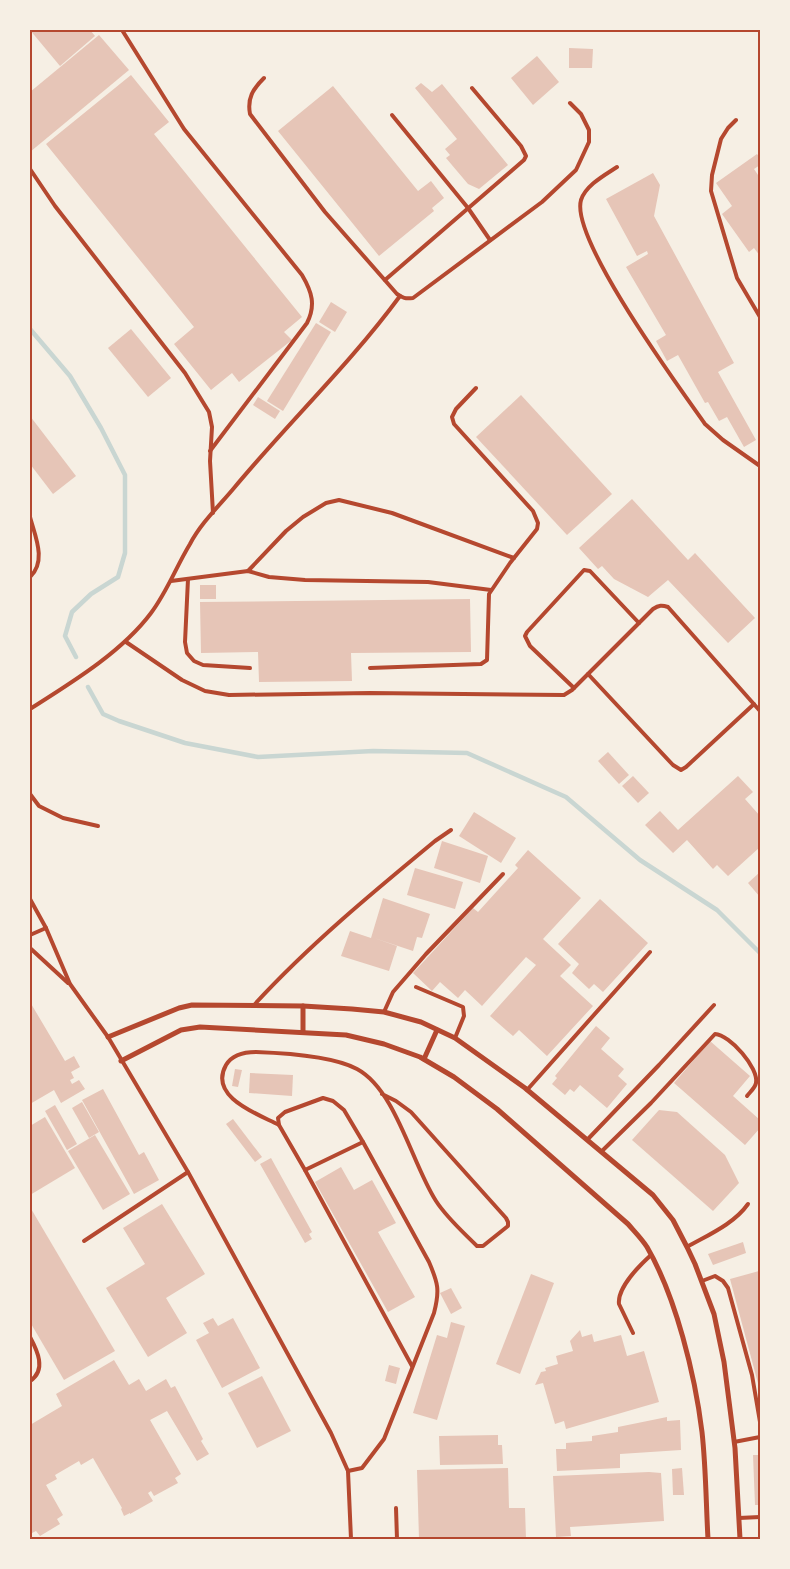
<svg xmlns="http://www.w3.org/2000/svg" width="790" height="1569" font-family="'Titillium Web',sans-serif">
	<rect width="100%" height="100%" fill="#f6efe4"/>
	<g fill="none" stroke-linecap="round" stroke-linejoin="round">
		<g stroke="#c9d6d2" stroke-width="4.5">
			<polyline points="30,329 70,376 101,428 125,475 125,553 118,577 91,594 72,612 65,636 76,657"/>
			<polyline points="88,687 103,714 119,721 185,743 258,757 373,751 467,753 566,797 640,860 717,910 760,953"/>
		</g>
	</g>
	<g fill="#e6c5b7">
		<polygon points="30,30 90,30 95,36 60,66"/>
		<polygon points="99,35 129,70 30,152 30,92"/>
		<polygon points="569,48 593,49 592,68 569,68"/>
		<polygon points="537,56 559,82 533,105 511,78"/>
		<polygon points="131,75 169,122 154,134 302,317 284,332 292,340 239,382 232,373 211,390 174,344 194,327 46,144"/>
		<polygon points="421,83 432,92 442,84 508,165 479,189 468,184 446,158 450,155 445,149 457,139 415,88"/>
		<polygon points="333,86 418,191 431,181 444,198 432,208 434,211 379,256 278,131"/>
		<polygon points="757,154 760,158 760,165 754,169 760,178 760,256 754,248 749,252 722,214 732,206 716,183"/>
		<polygon points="653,173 660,185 654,216 734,363 718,372 756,440 744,447 727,417 719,421 708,402 705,403 678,355 667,361 656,341 666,335 626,267 648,254 647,251 637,256 606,199"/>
		<polygon points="331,302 347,312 335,332 319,322"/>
		<polygon points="316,323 331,332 283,411 267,401"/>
		<polygon points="131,329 171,378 148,397 108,348"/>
		<polygon points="521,395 612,494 567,535 476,437"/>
		<polygon points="258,397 280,411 275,419 253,405"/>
		<polygon points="30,416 76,476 53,494 30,464"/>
		<polygon points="632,499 688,560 695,553 755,618 728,643 668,580 648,597 614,579 602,566 598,569 579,548"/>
		<rect x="200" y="585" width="16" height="14"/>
		<polygon points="470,599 471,652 351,653 352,681 259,682 258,652 201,653 200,602"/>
		<polygon points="608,752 629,775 619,784 598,761"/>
		<polygon points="633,776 649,793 638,803 622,786"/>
		<polygon points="738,776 753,792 745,799 760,816 760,825 758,826 760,828 760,847 728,876 717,865 713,869 687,840 673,853 645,825 660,811 678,830"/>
		<polygon points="474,812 516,838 501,863 459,836"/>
		<polygon points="442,841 488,856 480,883 434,868"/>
		<polygon points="528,850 581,898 543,939 571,965 560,976 593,1006 547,1056 519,1030 513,1036 490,1016 536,965 526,957 482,1006 465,990 458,998 440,982 432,991 413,973 473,908 478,912 518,868 515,865"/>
		<polygon points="415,868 463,882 455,909 407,895"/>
		<polygon points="760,872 760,897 748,883"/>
		<polygon points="383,898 430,914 422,938 417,937 413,951 374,938 397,946 389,971 341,956 350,931 371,938"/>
		<polygon points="600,899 648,943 603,992 594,984 589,989 572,973 579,964 558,944"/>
		<polygon points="30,1002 65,1061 74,1056 80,1067 71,1072 74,1078 70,1080 72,1084 79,1080 85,1089 61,1103 54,1090 30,1104"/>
		<polygon points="596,1026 610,1038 601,1049 624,1069 618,1076 627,1084 607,1108 580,1085 574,1092 570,1089 565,1095 552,1084 557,1078 555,1076"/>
		<polygon points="710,1041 750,1076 733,1096 760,1120 760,1128 745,1145 674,1083"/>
		<polygon points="235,1069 242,1070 238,1087 232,1086"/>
		<polygon points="250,1073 293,1075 292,1096 249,1093"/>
		<polygon points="103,1089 139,1155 144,1152 159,1180 134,1194 82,1100"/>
		<polygon points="82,1102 99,1132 89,1138 72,1108"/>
		<polygon points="55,1105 77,1144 67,1150 45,1111"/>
		<polygon points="659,1110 677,1112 725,1155 739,1183 713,1211 632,1140"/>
		<polygon points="45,1117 75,1168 30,1195 30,1126"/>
		<polygon points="233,1119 262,1157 255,1162 226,1124"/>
		<polygon points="95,1135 130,1194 103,1210 68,1151"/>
		<polygon points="271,1158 312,1232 309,1234 312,1239 305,1243 260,1164"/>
		<polygon points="341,1167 354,1190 372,1180 396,1223 378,1232 415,1297 388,1312 315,1182"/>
		<polygon points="162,1204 205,1274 166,1298 187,1333 148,1357 106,1288 145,1264 123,1228"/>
		<polygon points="30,1207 115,1351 64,1380 30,1322"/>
		<polygon points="743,1242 746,1253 713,1265 708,1254"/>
		<polygon points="759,1271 760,1273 759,1387 730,1279"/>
		<polygon points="531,1274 554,1283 520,1374 496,1364"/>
		<polygon points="451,1288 462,1308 451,1314 440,1293"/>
		<polygon points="213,1318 218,1326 233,1318 260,1368 222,1388 196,1340 209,1333 203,1323"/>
		<polygon points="451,1322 465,1326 437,1420 413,1413 437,1335 447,1338"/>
		<polygon points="580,1330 582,1337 592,1334 594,1342 621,1335 627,1356 644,1351 659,1402 566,1429 564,1421 555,1424 543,1383 535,1385 541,1372 546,1371 545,1368 558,1364 556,1356 573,1351 570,1341"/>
		<polygon points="114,1360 129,1385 139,1379 146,1391 166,1379 171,1388 175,1386 203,1439 201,1441 209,1454 197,1461 167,1411 150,1420 181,1474 175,1478 178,1483 154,1496 151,1491 148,1493 153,1501 130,1514 130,1513 124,1516 121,1509 122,1508 93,1458 81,1465 79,1461 55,1475 57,1479 46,1485 63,1515 57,1519 60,1524 40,1536 36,1531 30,1534 30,1425 62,1406 56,1394"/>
		<polygon points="389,1365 400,1368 396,1384 385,1381"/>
		<polygon points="262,1376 291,1431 257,1448 228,1393"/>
		<polygon points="667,1417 667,1421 680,1420 681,1450 620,1454 620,1468 557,1471 556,1449 566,1449 566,1443 592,1441 592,1436 618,1432 618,1427"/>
		<polygon points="498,1435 498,1445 502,1445 503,1464 440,1465 439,1436"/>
		<polygon points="753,1455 760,1455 760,1505 755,1505"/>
		<polygon points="508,1468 509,1508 525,1508 526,1539 419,1539 417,1470"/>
		<polygon points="682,1468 684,1495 673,1495 672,1469"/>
		<polygon points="649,1472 661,1473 664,1521 570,1527 571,1536 556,1537 553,1476"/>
	</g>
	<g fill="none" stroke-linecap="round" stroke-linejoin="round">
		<g stroke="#b5482f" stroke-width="4">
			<path d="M122,30l62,99 118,146c10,17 14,30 5,48l-97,128"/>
			<path d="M264,78c-11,11 -17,20 -14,36l75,98 72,82c6,4 8,5 16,4l129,-96 34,-32 13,-28v-12l-8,-16 -11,-11"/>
			<polyline points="392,115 468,208 490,240"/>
			<polyline points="736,120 728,128 721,139 712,175 711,191 737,278 760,317"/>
			<path d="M617,167c-12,8 -31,18 -36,33 -11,39 98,187 124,224l18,16 37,26"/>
			<polyline points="30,169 55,206 185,373 209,412 212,427 210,461 213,513"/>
			<polyline points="385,280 524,160 526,156 521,146 472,88"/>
			<path d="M30,517c5,19 17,44 0,60"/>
			<polyline points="248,571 286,531 303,517 326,503 339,500 392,513 514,558"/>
			<polyline points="188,579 185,642 187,653 194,661 203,665 250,668"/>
			<polyline points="171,581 248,571 269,577 305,580 428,582 491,590"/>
			<path d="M126,642l56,38 23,11 24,4 141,-2 194,2 8,-5 81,-81c6,-4 9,-4 15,-2l92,104"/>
			<polyline points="370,668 481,664 487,660 489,594 510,563 537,529 538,523 533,511 454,424 452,417 456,409 476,388"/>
			<polyline points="588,674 673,765 681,770 686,767 754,704"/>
			<polyline points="574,688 530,646 525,636 527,632 584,570 590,571 639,623"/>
			<path d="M30,709c41,-26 92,-57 121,-96 16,-21 25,-46 39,-69 11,-21 29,-38 44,-56 54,-65 116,-124 166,-192"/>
			<polyline points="30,794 39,806 63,818 98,826"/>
			<polyline points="30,899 46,928 70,984 108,1037 188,1172 331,1433 348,1471 351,1539"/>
			<polyline points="30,935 46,928"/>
			<polyline points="30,948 68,983"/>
			<polyline points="416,987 463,1007 464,1016 455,1038"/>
			<path d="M254,1005c55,-60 118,-112 181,-164l16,-11"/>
			<polyline points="384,1012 393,992 426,954 503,874"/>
			<polyline points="527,1090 650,952"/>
			<path d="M279,1125c-21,-11 -71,-28 -53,-60 6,-10 19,-13 30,-13 27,1 77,4 101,17 39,21 55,95 79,132 11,17 26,30 41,45h6l25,-20v-4l-2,-4 -95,-106 -15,-11 -14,-7"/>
			<polyline points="588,1139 659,1065 714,1005"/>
			<polyline points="363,1142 344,1110 333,1101 323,1098 285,1112 278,1118 279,1125 305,1170 412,1366"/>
			<path d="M602,1151l49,-48 64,-69c15,1 44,34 41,49 -1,5 -6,9 -9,13"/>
			<path d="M305,1170l58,-28 66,120c9,21 11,28 5,51l-50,126 -22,29 -14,3"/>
			<polyline points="84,1241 188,1172"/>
			<path d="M687,1247c21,-12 47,-23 61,-43"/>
			<polyline points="702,1281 715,1276 723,1281 728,1288 752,1375 760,1422"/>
			<path d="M633,1333l-14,-29c-2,-16 21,-39 32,-49"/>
			<path d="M30,1337c7,13 17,33 0,44"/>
			<polyline points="734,1442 760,1437"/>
			<polyline points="396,1508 397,1539"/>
			<polyline points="739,1518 760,1517"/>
		</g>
		<g stroke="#b5482f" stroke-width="5">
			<polyline points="303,1032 303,1006"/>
			<polyline points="108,1037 179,1008 192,1005 303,1006 352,1009 384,1012 421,1022 455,1038 525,1088 653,1195 673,1220 687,1247 695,1264 714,1314 724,1362 735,1448 740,1539"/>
			<polyline points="424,1059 437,1030"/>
			<path d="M121,1061l60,-31 19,-3 146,8 38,9 36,13 34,20 43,32 131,115c6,7 14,15 19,23 29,50 48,128 55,185 4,36 4,72 6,107"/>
		</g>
	</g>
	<rect width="790" height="1569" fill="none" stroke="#f6efe4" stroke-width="62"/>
	<rect x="31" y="31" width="728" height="1507" fill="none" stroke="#b5482f" stroke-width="2"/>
</svg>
